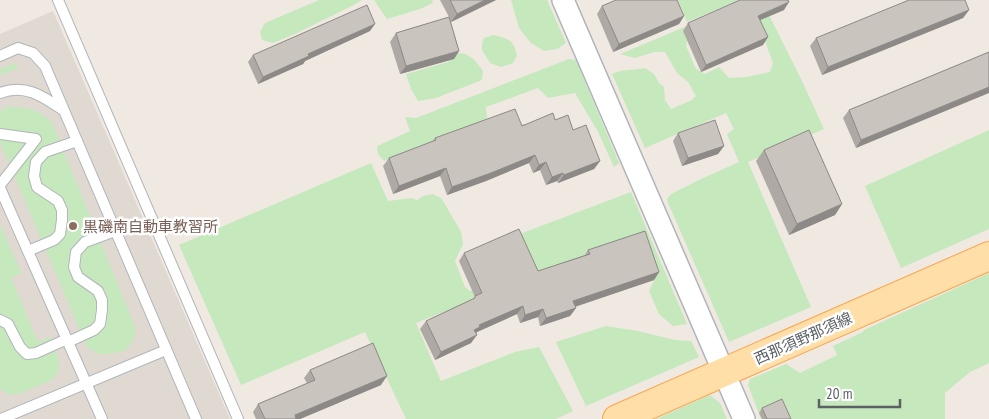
<svg xmlns="http://www.w3.org/2000/svg" width="989" height="419" font-family="'PT Sans Narrow','Noto Sans JP',sans-serif">
	<rect width="100%" height="100%" fill="#efe9e2"/>
	<polygon fill="#dfd9d1" points="53,11 230,419 0,419 0,34"/>
	<g fill="#c6e8bd">
		<polygon points="319,0 362,0 352,6 295,34 273,43 262,40 260,32 265,23"/>
		<polygon points="374,0 432,0 433,3 420,9 387,19"/>
		<polygon points="511,0 547,0 566,43 557,49 544,51 531,43 519,28"/>
		<polygon points="678,0 740,0 687,22"/>
		<path d="M767,11l35,70 22,48 -76,33 63,145 -82,35 -61,-139 -1,-4 4,-5 30,-15 38,-17 -12,-28 7,-5 -8,-16 -81,35 -33,-74c12,-6 20,-3 33,-6l9,6 5,9 5,4 1,13 6,9 21,-9 4,-4 -8,-14 -11,-9 -12,-21h-11l-19,6 -15,-4 79,-33 -10,15 -3,10 10,23 9,5 14,-7 10,11 17,-1 24,-5 3,-9 -17,-46z"/>
		<path d="M494,35c15,4 20,5 23,21l-4,7 -12,4 -11,-4 -8,-13v-6l2,-6z"/>
		<path d="M457,53c12,-1 20,9 26,18l-1,9 -46,18 -18,3 -7,-12 -5,-15 42,-12z"/>
		<polygon points="569,59 576,60 619,163 614,167 598,132 575,93 548,98 538,88 486,107 487,119 481,124 384,161 378,154 377,146 410,131 405,117 416,118"/>
		<polygon points="16,63 18,68 0,75 0,69"/>
		<path d="M5,107c21,0 32,1 47,16l84,206 -3,12 -8,10 -18,3h-9l-11,-7 -87,-205v-30z"/>
		<polygon points="989,130 989,229 901,268 865,186"/>
		<polygon points="371,163 388,201 412,198 417,200 423,196 433,194 442,199 461,232 463,244 455,261 465,287 470,291 525,268 517,235 631,192 687,324 673,326 659,314 649,291 657,274 634,236 416,323 441,381 515,352 539,347 573,411 556,419 406,419 365,332 241,385 179,245"/>
		<polygon points="0,224 21,273 11,278 38,342 50,337 59,360 58,372 52,380 18,394 10,395 0,389"/>
		<polygon points="989,273 989,363 970,372 945,393 945,419 761,419 748,385 750,379 786,364 800,373 837,355 833,346 863,332 864,330"/>
		<polygon points="606,326 638,331 675,340 691,341 699,357 586,406 556,342"/>
		<polygon points="710,395 720,403 727,419 656,419"/>
	</g>
	<g fill="none" stroke-linecap="round" stroke-linejoin="round">
		<g stroke="#b0b5b9" stroke-width="12">
			<g id="lane">
				<polyline points="58,0 238,419"/>
				<polyline points="0,56 18,48 33,53 45,66 196,419"/>
				<path d="M0,93c25,-10 44,4 63,17"/>
				<polyline points="0,134 36,139 0,185"/>
				<polyline points="0,188 102,419"/>
				<polyline points="28,251 54,240 60,234 62,220 62,210 58,201 37,187 34,176 36,162 45,152 77,141"/>
				<polyline points="0,320 8,324 20,347 27,354 36,353 67,339"/>
				<polyline points="68,342 94,330 100,324 102,310 102,300 98,291 78,277 74,267 76,252 85,242 115,231"/>
				<polyline points="1,419 166,350"/>
			</g>
		</g>
		<g stroke="#b0b5b9" stroke-width="24">
			<polyline id="street" points="563,0 744,419"/>
		</g>
		<g stroke="#fba54f" stroke-width="30">
			<polyline id="primary" points="617,419 989,256"/>
		</g>
		<use href="#lane" stroke="#fff" stroke-width="10"/>
		<use href="#street" stroke="#fff" stroke-width="21"/>
		<use href="#primary" stroke="#ffdea7" stroke-width="28"/>
	</g>
	<g fill="#aea9a4">
		<polygon points="440,0 496,0 451,22 450,19 459,51 454,59 400,74 390,42 396,33 449,17"/>
		<polygon points="602,6 684,16 679,24 613,52 597,14"/>
		<polygon points="784,10 760,20 768,37 763,45 701,72 683,31 688,23"/>
		<polygon points="969,10 963,18 822,75 810,46 816,38"/>
		<polygon points="370,31 305,61 303,64 258,84 248,62 253,55"/>
		<polygon points="989,52 856,148 843,118 849,110"/>
		<polygon points="555,120 573,130 600,161 594,169 558,183 557,181 546,185 540,170 533,173 529,163 486,181 447,195 440,176 393,194 383,166 389,158 432,142 435,138"/>
		<polygon points="678,133 724,146 718,154 682,166 673,141"/>
		<polygon points="764,150 842,204 835,215 789,235 756,161"/>
		<polygon points="588,250 659,272 654,280 575,307 576,308 570,316 540,326 538,317 520,323 517,314 477,332 471,343 435,360 420,329 426,321 473,299 475,297 459,261 464,253 538,271 585,255"/>
		<polygon points="310,370 381,385 300,419 256,419 253,412 258,404 307,383 304,378"/>
		<polygon points="762,408 791,419 762,419 759,413"/>
	</g>
	<g fill="#8d8986">
		<polygon points="485,0 496,0 451,22 457,14"/>
		<polygon points="789,2 784,10 753,23 758,16"/>
		<polygon points="969,10 963,18 822,75 828,67"/>
		<polygon points="684,16 679,24 613,52 619,44"/>
		<polygon points="375,24 370,31 305,61 303,64 258,84 263,77 308,54"/>
		<polygon points="768,37 763,45 701,72 706,65"/>
		<polygon points="459,51 454,59 400,74 406,66"/>
		<polygon points="989,87 989,93 856,148 861,140"/>
		<polygon points="724,146 718,154 682,166 688,158"/>
		<polygon points="535,155 529,163 486,181 447,195 452,187"/>
		<polygon points="600,161 594,169 558,183 564,175"/>
		<polygon points="546,162 540,170 533,173 539,165"/>
		<polygon points="446,168 440,176 393,194 399,186"/>
		<polygon points="563,173 557,181 546,185 552,177"/>
		<polygon points="842,204 835,215 789,235 797,224"/>
		<polygon points="659,272 654,280 568,309 573,301"/>
		<polygon points="523,306 517,314 477,332 475,335 474,330 479,325"/>
		<polygon points="576,308 570,316 540,326 546,318"/>
		<polygon points="543,309 538,317 520,323 525,315"/>
		<polygon points="477,335 471,343 435,360 441,352"/>
		<polygon points="387,376 381,385 300,419 292,419 295,415"/>
	</g>
	<g fill="#cac4bf" stroke="#8d8986">
		<polygon points="450,0 485,0 457,14"/>
		<polygon points="616,0 677,0 684,16 619,44 602,6"/>
		<polygon points="740,0 788,0 789,2 758,16 768,37 706,65 688,23"/>
		<polygon points="909,0 965,0 969,10 828,67 816,38"/>
		<polygon points="367,5 375,24 308,54 309,56 263,77 253,55"/>
		<polygon points="449,17 459,51 406,66 396,33"/>
		<polygon points="989,52 989,87 861,140 849,110"/>
		<polygon points="515,109 522,126 553,113 555,120 568,115 573,130 586,125 600,161 564,175 563,173 552,177 546,162 539,165 535,155 491,173 452,187 446,168 399,186 389,158 436,140 435,138"/>
		<polygon points="715,120 724,146 688,158 678,133"/>
		<polygon points="809,130 842,204 797,224 764,150"/>
		<polygon points="519,229 538,271 590,254 588,250 645,231 659,272 573,301 576,308 546,318 543,309 525,315 523,306 479,325 480,327 474,330 477,335 441,352 426,321 475,298 475,296 482,293 464,253"/>
		<polygon points="373,343 387,376 295,415 296,419 265,419 258,404 315,380 310,370"/>
		<polygon points="782,399 791,419 767,419 762,408"/>
	</g>
	<circle fill="#8d6e63" stroke="#fff" stroke-width="2" cx="73" cy="226" r="5"/>
	<g text-anchor="middle" dominant-baseline="central" stroke-width="5" stroke-linejoin="round" paint-order="stroke">
		<g font-size="15" fill="#785e54" stroke="#fff" text-anchor="start">
			<text x="83" y="226">黒磯南自動車教習所</text>
		</g>
		<g font-size="15" fill="#5b6164" stroke="#fff">
			<text transform="translate(803 338) rotate(-24)">西那須野那須線</text>
		</g>
	</g>
	<path d="M819 399v8h81v-8" fill="none" stroke="#5b6164" stroke-width="2.5"/>
	<text x="826" y="399" font-size="15" fill="#5b6164" stroke="#ffffff" stroke-width="4" paint-order="stroke">20 m</text>
</svg>
